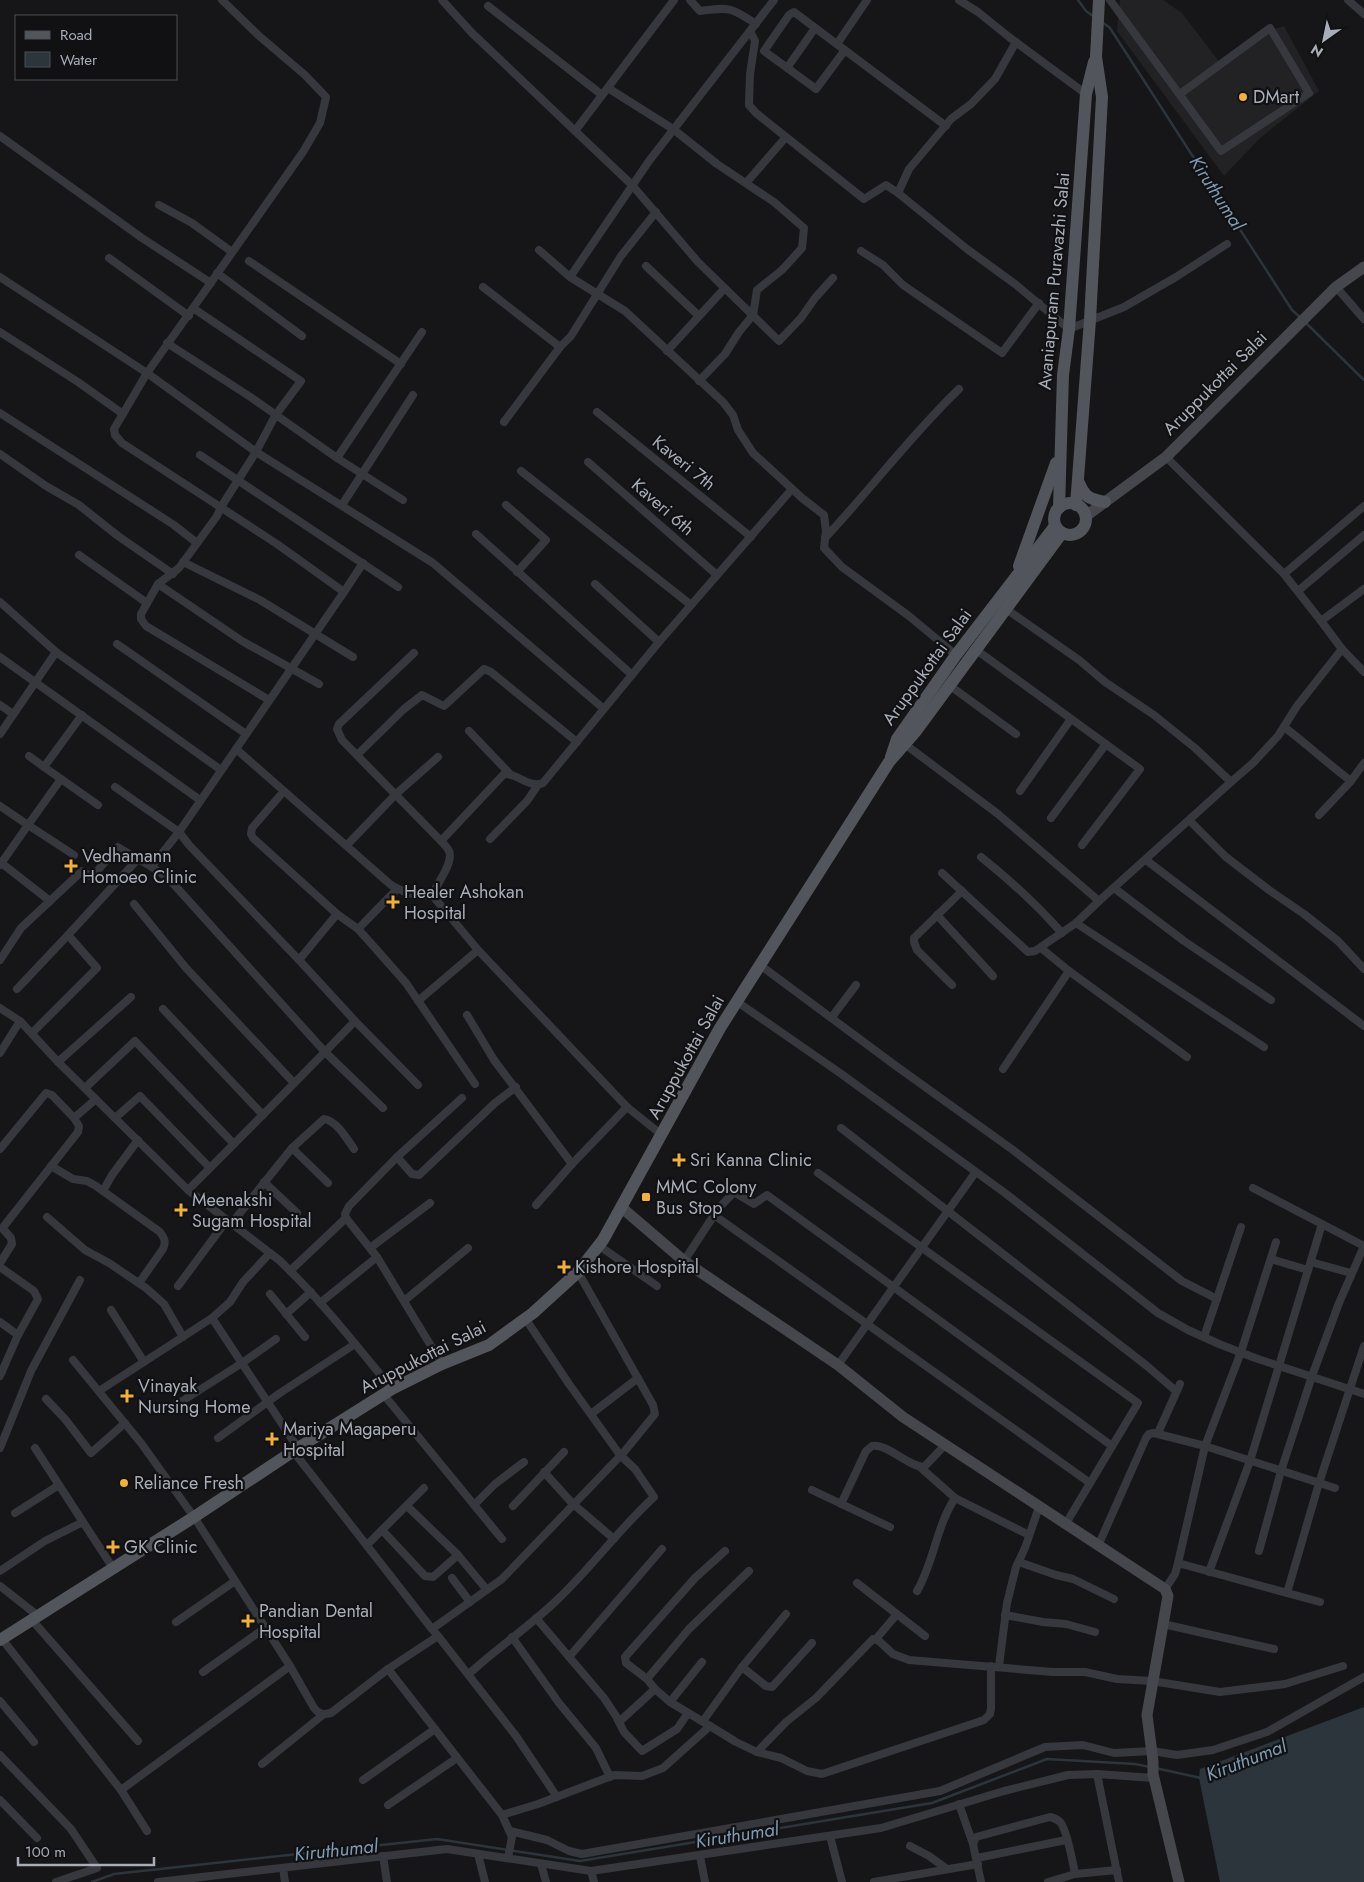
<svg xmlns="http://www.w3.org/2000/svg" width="1364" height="1882" font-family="Jost,sans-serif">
	<rect width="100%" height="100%" fill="#161618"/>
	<polygon fill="#222225" points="1120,0 1163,0 1182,13 1221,64 1263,33 1284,26 1319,91 1260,138 1224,176 1117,31"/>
	<polygon fill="#2c353c" points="1364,1707 1364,1882 1220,1882 1199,1778 1200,1769"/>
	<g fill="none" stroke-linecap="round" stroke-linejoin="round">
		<g stroke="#2c353c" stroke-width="2.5">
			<polyline points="1078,0 1086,11 1093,16"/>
			<polyline points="1102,22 1110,28 1292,310 1301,318"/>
			<polyline points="1306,323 1364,380"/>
			<polyline points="1155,1768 1201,1778"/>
			<polyline points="92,1882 114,1874 437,1839 580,1861 932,1803 1047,1759 1135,1764 1150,1767"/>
		</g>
		<g stroke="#37383d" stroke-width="8">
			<polyline points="222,0 258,35 305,75 326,97 320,123 303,152 193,308 301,381 275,416 256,452 221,507 217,516 179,568 158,584 141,614 141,619 146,626 269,700"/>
			<polyline points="442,0 472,33 632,185 698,262 779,341 801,318 815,298 833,278"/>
			<path d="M690,0l10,11c29,-4 31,-4 56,13"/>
			<polyline points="959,0 978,12 1009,37 1086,94"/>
			<polyline points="1110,0 1221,151 1309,93 1270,28 1180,94"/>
			<polyline points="1348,0 1364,14"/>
			<polyline points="488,6 602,95"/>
			<polyline points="750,31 755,41 750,74 749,105 756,113 864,199 886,185 898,193"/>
			<polyline points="1016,42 995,79 971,104 951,119 909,169 898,193 967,249 1015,284 1069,329 1124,307 1176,277 1227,244"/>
			<polyline points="837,44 867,0"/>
			<polyline points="845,50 816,89 764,51 789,15 794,12 946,126"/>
			<polyline points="787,68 815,28"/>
			<polyline points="608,88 673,129 717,164 774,202 804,228 802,248 782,270 757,290 753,315 739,332 725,354 699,381"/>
			<polyline points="575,131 674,0"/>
			<polyline points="0,136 142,238 211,283"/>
			<polyline points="746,183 786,137"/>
			<polyline points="159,205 192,223 232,252"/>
			<polyline points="539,250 570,277 625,311 723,402 733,415 738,430 753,453 802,498 824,515 826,531 824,548 842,567 909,616 956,655"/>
			<polyline points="861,251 883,265 903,285 1002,353 1039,303"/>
			<polyline points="109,258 189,316"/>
			<polyline points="249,261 401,364"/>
			<polyline points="646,266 699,316"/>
			<polyline points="217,273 302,336"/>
			<polyline points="0,277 147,373 256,452 433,563 604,709"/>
			<polyline points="570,277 649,161 774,0"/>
			<polyline points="483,287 560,347"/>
			<polyline points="1336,287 1364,319"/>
			<polyline points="0,332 78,382 123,414"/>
			<polyline points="167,343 252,398 337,458 403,500"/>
			<polyline points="667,351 724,289"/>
			<polyline points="597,412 751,537"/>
			<polyline points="0,413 174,525 197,543"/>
			<polyline points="504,422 560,347 571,336 621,256 656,212"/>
			<polyline points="0,454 46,486 79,505 118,536 173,574"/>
			<polyline points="200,455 398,587"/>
			<polyline points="1166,457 1284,574 1321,621 1364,589"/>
			<polyline points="337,458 422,332"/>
			<polyline points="588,462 717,575"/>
			<polyline points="521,471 691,605"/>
			<polyline points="342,505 413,395"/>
			<polyline points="506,505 546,540 517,572"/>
			<polyline points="476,534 632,675"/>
			<path d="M825,538c46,-49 86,-103 134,-149"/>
			<polyline points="79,555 147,603"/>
			<polyline points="183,562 260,600 353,657"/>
			<polyline points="1284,574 1364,506"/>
			<polyline points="158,584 242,641 319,684"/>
			<polyline points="595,584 659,642"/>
			<polyline points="1298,591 1364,535"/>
			<polyline points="344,592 363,563"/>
			<polyline points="0,602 56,652"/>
			<polyline points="1321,621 1342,649 1364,672"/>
			<polyline points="117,644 246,734"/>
			<polyline points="975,649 1140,769 1082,845"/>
			<path d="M414,653l-75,71 -2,5 5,11 99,101c3,3 6,6 8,10 5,11 -12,33 -17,44"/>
			<polyline points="0,657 200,800"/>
			<polyline points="949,685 1016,734"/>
			<polyline points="0,705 13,714"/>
			<polyline points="82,715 44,767 98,805"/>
			<path d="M1284,727c23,17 44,37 67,54"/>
			<polyline points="469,731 510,774"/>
			<polyline points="0,734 56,652 221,770"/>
			<polyline points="906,745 998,814 1099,901 1231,782 1195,748 1154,715 1105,682 1079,660 1006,609"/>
			<path d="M236,749l155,136c14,8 25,12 41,10l46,55 149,157 35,28"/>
			<polyline points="357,755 404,709 422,695 444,706 484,669 491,672 577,742"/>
			<polyline points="29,756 44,767"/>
			<polyline points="1231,782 1253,763 1278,736 1297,706 1342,649"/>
			<polyline points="115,787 179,832 189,845 299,960 355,1021 418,1085"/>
			<polyline points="284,791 252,828 251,834 253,838 337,914 358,929 368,940 406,983 475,1084"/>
			<polyline points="1020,791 1071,719"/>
			<polyline points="0,806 28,825 61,779"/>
			<polyline points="1319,815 1351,781 1364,763"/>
			<polyline points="1051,818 1106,744"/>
			<polyline points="1190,821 1226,857 1269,890 1304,914 1338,941 1364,969"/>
			<polyline points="490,839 527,801 538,785"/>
			<path d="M441,841l63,-67c14,-1 25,15 39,9l116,-141 133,-153"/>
			<polyline points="347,845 396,794 438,757"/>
			<path d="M981,857c29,23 56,48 81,76"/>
			<polyline points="1146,860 1364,1026"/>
			<polyline points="0,862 50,901"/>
			<polyline points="0,865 28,825 74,855"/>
			<polyline points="152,866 179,832 344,592 277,544 122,443 115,435 114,429 147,373 193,308"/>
			<polyline points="942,873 1028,952 1035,951 1076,923 1099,901"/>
			<polyline points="1114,888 1184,941 1271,1000"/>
			<polyline points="134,904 186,968 294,1083"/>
			<polyline points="937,915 993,976"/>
			<polyline points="1076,923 1264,1047"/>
			<polyline points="358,929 397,889"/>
			<polyline points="1041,948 1069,971 1187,1057"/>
			<path d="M0,960l21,-32 61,-57 10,6 26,-30c17,11 35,19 51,32l156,173 58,56"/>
			<polyline points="299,960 337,914"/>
			<polyline points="760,965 896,1066 1013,1150 1182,1281 1217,1299"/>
			<polyline points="952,985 917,950 914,942 914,938 962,891"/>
			<polyline points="17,989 68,935"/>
			<polyline points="418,1001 478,950"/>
			<polyline points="736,1001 840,1073 1005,1193 1158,1313 1188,1330 1219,1344 1255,1358 1364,1394"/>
			<path d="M0,1008l20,13 38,41 130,128 91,70c42,40 77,85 113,129"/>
			<polyline points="163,1009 263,1115"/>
			<polyline points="467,1015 494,1060 572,1164"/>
			<polyline points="832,1017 856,985"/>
			<polyline points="32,1033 97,968 68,935 137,860"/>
			<polyline points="0,1053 20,1021"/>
			<polyline points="58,1062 131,997"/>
			<polyline points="1003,1069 1069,971"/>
			<polyline points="85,1088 135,1041 234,1144"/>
			<polyline points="115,1118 140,1096 210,1168"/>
			<polyline points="841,1128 1147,1366 1176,1391"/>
			<polyline points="292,1148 328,1183"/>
			<polyline points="0,1149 46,1093 52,1095 74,1118"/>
			<polyline points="397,1157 412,1174 419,1175 495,1103 516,1087"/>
			<path d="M51,1166l22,13 14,2 9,5 64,46c5,7 6,10 3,17l-24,34"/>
			<polyline points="818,1173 1138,1403 1065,1525"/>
			<polyline points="264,1182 297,1213"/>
			<polyline points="1253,1188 1364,1246"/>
			<path d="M188,1190c56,-56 112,-112 167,-169"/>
			<polyline points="103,1191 112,1175 138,1140"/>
			<polyline points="536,1205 572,1164 627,1107"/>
			<polyline points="714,1215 1090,1483"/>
			<polyline points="47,1217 85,1250 109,1263 146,1288 164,1304 183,1337"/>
			<path d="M232,1223l60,-75 32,-29c13,2 23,20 30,30"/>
			<polyline points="598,1245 657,1286"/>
			<polyline points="370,1248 430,1203"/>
			<polyline points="1271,1259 1308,1270"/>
			<polyline points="684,1261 718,1209 734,1192 754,1204 767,1195 1112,1446"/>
			<polyline points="1311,1262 1351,1273"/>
			<polyline points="0,1263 12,1244 11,1238 3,1229 4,1226 78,1132 79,1126 74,1118 96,1099"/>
			<polyline points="0,1267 34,1291 38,1299 18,1335 0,1376"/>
			<polyline points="290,1271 346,1218"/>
			<polyline points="178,1286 227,1220"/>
			<polyline points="270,1294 305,1337"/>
			<polyline points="404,1301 468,1248"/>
			<polyline points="320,1303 377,1257"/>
			<polyline points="111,1310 144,1362"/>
			<polyline points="286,1314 311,1292"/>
			<polyline points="212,1318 230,1302 243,1282 270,1253"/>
			<polyline points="0,1322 18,1335"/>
			<polyline points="1204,1337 1241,1227"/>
			<path d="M73,1360l68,83 53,74 96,149 24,42c5,6 9,7 17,5l57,-44 50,-33 -6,-7 70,-50 122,-127 31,-38 -2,-9 -75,-133"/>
			<polyline points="442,1364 377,1257 346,1218 345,1214 349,1206 397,1157 462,1098"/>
			<polyline points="838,1365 975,1173"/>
			<polyline points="99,1391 212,1318 298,1448"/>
			<polyline points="384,1395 502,1539"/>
			<polyline points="46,1399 65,1419 91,1453 125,1423"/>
			<polyline points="176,1405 242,1363 276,1339"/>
			<polyline points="591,1414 638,1378"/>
			<polyline points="1158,1433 1180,1384"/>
			<polyline points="218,1438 280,1393 355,1344"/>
			<polyline points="0,1448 31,1371 80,1280"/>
			<polyline points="35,1448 83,1522"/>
			<polyline points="293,1451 432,1629"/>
			<polyline points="920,1467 955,1498"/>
			<polyline points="544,1472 572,1503 614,1539"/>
			<polyline points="812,1490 890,1527"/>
			<path d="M841,1504l25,-53 6,-5c15,-3 35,20 52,21l21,-22"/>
			<polyline points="474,1505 495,1484 524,1462"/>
			<polyline points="513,1506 564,1452"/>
			<polyline points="15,1513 59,1485"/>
			<polyline points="382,1530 425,1576 433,1577 458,1555 407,1506"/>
			<polyline points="367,1545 424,1488"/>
			<polyline points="1098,1546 1146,1438 1149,1434 1154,1433 1205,1446 1335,1488"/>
			<polyline points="1259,1551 1281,1471 1312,1376 1339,1303 1364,1246"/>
			<polyline points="458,1555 487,1590"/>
			<polyline points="1019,1562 1056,1575 1073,1579 1114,1599"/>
			<polyline points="1178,1563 1320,1602"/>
			<polyline points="0,1571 45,1541 83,1522 113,1568"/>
			<polyline points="1209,1572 1250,1461 1322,1224"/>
			<polyline points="452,1578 470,1602"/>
			<polyline points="857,1583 925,1636"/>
			<polyline points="0,1586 37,1615"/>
			<polyline points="1165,1589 1175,1574 1178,1563 1205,1446 1241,1352 1276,1242"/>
			<path d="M917,1591c17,-29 19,-64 38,-93l74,37"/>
			<polyline points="1287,1593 1319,1483 1364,1346"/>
			<polyline points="1005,1615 1043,1622 1066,1624 1095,1632"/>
			<polyline points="536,1618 604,1698 616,1716 624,1732 642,1751 677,1729 688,1713"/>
			<polyline points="32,1620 138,1741"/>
			<polyline points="176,1622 235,1581"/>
			<polyline points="1163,1624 1274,1649"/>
			<polyline points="438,1636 516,1736 557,1797"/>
			<polyline points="512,1637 559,1703 596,1748 610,1777"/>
			<polyline points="2,1639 121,1790 290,1666"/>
			<polyline points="876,1639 897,1614"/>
			<polyline points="569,1657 662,1549"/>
			<polyline points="999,1666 1007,1603 1016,1567 1025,1548 1039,1507"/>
			<polyline points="742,1667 766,1686 772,1687 812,1643"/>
			<polyline points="388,1669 502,1815 512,1837 508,1858"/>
			<polyline points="203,1672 265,1628"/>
			<path d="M469,1674c28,-26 60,-47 88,-74 34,-32 62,-71 97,-103l-19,-28 -15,-14 -51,-71 -44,-66"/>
			<polyline points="647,1679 689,1629 749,1571"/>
			<polyline points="0,1701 34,1742"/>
			<polyline points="670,1702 702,1662"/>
			<polyline points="703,1721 742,1667 786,1614"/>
			<polyline points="619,1722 655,1689"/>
			<polyline points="710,1726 670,1702 655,1689 647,1679 626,1663 625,1657 695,1578 725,1551"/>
			<polyline points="757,1752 781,1758 807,1771 822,1774 984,1720 990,1714 991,1708 991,1666"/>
			<polyline points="0,1755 71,1829 97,1868 56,1882"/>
			<polyline points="262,1764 324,1714"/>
			<polyline points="1097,1774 1119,1882"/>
			<polyline points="363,1780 435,1729"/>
			<polyline points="121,1790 147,1831"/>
			<polyline points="0,1800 37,1838"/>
			<polyline points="959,1804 973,1844"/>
			<polyline points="388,1805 457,1758"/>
			<polyline points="502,1815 538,1804 614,1775 642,1776 663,1768 710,1726 736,1742 757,1752 786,1722 816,1698 873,1639 879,1641 893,1654 909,1660 1053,1672 1085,1672 1117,1679 1152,1681 1220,1692 1285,1684 1343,1666"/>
			<polyline points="510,1831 547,1840 569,1851 582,1854 940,1791 1045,1747 1083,1745 1114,1753 1152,1751 1177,1755 1213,1750 1267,1732 1364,1677"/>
			<polyline points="830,1836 842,1882"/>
			<polyline points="910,1846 929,1856 947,1869"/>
			<polyline points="478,1854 485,1882"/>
			<polyline points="383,1856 387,1882"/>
			<polyline points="700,1856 705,1882"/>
			<polyline points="977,1858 1066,1840"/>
			<polyline points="541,1864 546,1882"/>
			<polyline points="283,1868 285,1882"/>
			<polyline points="591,1871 594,1882"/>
			<polyline points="1075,1874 1117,1870"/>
			<polyline points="158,1882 447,1849 591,1871 881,1828 1004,1791 1068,1775 1097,1774 1154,1778"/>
			<polyline points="874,1882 978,1864"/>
			<path d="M981,1882l-8,-38 3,-7 74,-20c4,1 8,2 11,6 6,10 12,40 14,51l-27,8"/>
		</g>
		<g stroke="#45474d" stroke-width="11">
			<polyline points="1086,516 1166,457 1336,287 1364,267"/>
			<polyline points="621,1207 684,1261 838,1365 903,1417 1165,1589 1168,1596 1147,1715 1153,1761 1153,1774 1179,1882"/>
		</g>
		<g stroke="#53555c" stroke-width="12">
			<path d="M1078,481c7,16 10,18 27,21"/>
			<circle cx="1070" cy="519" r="16"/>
			<polyline points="1076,505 1090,320 1102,97 1096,57 1099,0"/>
			<polyline points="1059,508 1063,375 1069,329 1086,94 1094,62"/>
			<polyline points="1019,566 1056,463"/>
			<polyline points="891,757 897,739 956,655 1055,526"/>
			<polyline points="0,1640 194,1517 298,1448 392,1389 442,1364 489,1345 533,1313 578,1272 603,1240 720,1028 889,762 916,731 1062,533"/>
		</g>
	</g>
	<g fill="#f2b134" stroke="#111113" stroke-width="2">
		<circle cx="1243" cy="97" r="5"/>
		<path d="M68.5 858.5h5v5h5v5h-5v5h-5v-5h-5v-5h5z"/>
		<path d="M390.5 894.5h5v5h5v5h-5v5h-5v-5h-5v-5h5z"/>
		<path d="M676.5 1152.5h5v5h5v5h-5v5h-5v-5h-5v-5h5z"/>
		<rect x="641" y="1192" width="10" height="10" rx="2.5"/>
		<path d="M178.5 1202.5h5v5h5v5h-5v5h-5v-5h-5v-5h5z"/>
		<path d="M561.5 1259.5h5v5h5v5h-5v5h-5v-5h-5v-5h5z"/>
		<path d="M124.5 1388.5h5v5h5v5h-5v5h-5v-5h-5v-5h5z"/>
		<path d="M269.5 1431.5h5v5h5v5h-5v5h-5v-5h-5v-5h5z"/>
		<circle cx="124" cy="1483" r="5"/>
		<path d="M110.5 1539.5h5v5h5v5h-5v5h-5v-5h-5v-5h5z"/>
		<path d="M245.5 1613.5h5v5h5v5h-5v5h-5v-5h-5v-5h5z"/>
	</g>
	<g text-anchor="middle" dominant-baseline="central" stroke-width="4.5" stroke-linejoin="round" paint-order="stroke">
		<g font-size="18" fill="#a8adb8" stroke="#111113" text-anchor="start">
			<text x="1253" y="97">DMart</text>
			<text x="82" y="856">Vedhamann<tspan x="82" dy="21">Homoeo Clinic</tspan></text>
			<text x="404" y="892">Healer Ashokan<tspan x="404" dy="21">Hospital</tspan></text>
			<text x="690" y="1160">Sri Kanna Clinic</text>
			<text x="656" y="1187">MMC Colony<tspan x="656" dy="21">Bus Stop</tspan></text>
			<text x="192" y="1200">Meenakshi<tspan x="192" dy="21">Sugam Hospital</tspan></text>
			<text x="575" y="1267">Kishore Hospital</text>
			<text x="138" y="1386">Vinayak<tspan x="138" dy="21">Nursing Home</tspan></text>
			<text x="283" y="1429">Mariya Magaperu<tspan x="283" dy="21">Hospital</tspan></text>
			<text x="134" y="1483">Reliance Fresh</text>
			<text x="124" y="1547">GK Clinic</text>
			<text x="259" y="1611">Pandian Dental<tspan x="259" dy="21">Hospital</tspan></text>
		</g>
		<g font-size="18" fill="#a8adb8" stroke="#111113">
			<text transform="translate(1054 281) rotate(-85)">Avaniapuram Puravazhi Salai</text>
			<text transform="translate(1215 383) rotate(-45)">Aruppukottai Salai</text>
			<text transform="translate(684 463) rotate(39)">Kaveri 7th</text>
			<text transform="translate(663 507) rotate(41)">Kaveri 6th</text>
			<text transform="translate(927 667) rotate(-54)">Aruppukottai Salai</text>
			<text transform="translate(686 1057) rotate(-61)">Aruppukottai Salai</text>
			<text transform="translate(423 1357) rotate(-27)">Aruppukottai Salai</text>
		</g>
		<g font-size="19" font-style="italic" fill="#7f9bb3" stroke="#111113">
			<text transform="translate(1217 193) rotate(57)">Kiruthumal</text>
			<text transform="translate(1246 1760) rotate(-21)">Kiruthumal</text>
			<text transform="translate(737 1835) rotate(-9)">Kiruthumal</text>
			<text transform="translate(336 1850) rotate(-6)">Kiruthumal</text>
		</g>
	</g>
	<rect x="15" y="15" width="162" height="65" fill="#111113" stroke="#4d4f55"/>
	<rect x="25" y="31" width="25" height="8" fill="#53555c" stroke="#4d4f55"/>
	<text x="60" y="40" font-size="15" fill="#a8adb8">Road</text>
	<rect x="25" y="52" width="25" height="15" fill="#2c353c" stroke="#4d4f55"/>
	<text x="60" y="65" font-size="15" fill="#a8adb8">Water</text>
	<g transform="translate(1324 40) rotate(213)" stroke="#111113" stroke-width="4" paint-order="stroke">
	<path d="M0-4L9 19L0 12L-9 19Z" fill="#a8adb8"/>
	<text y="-8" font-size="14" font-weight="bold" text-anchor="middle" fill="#a8adb8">N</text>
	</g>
	<path d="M18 1857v8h136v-8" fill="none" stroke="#a8adb8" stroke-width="2.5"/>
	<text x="25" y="1857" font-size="15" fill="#a8adb8" stroke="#111113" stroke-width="4" paint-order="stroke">100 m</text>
</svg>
